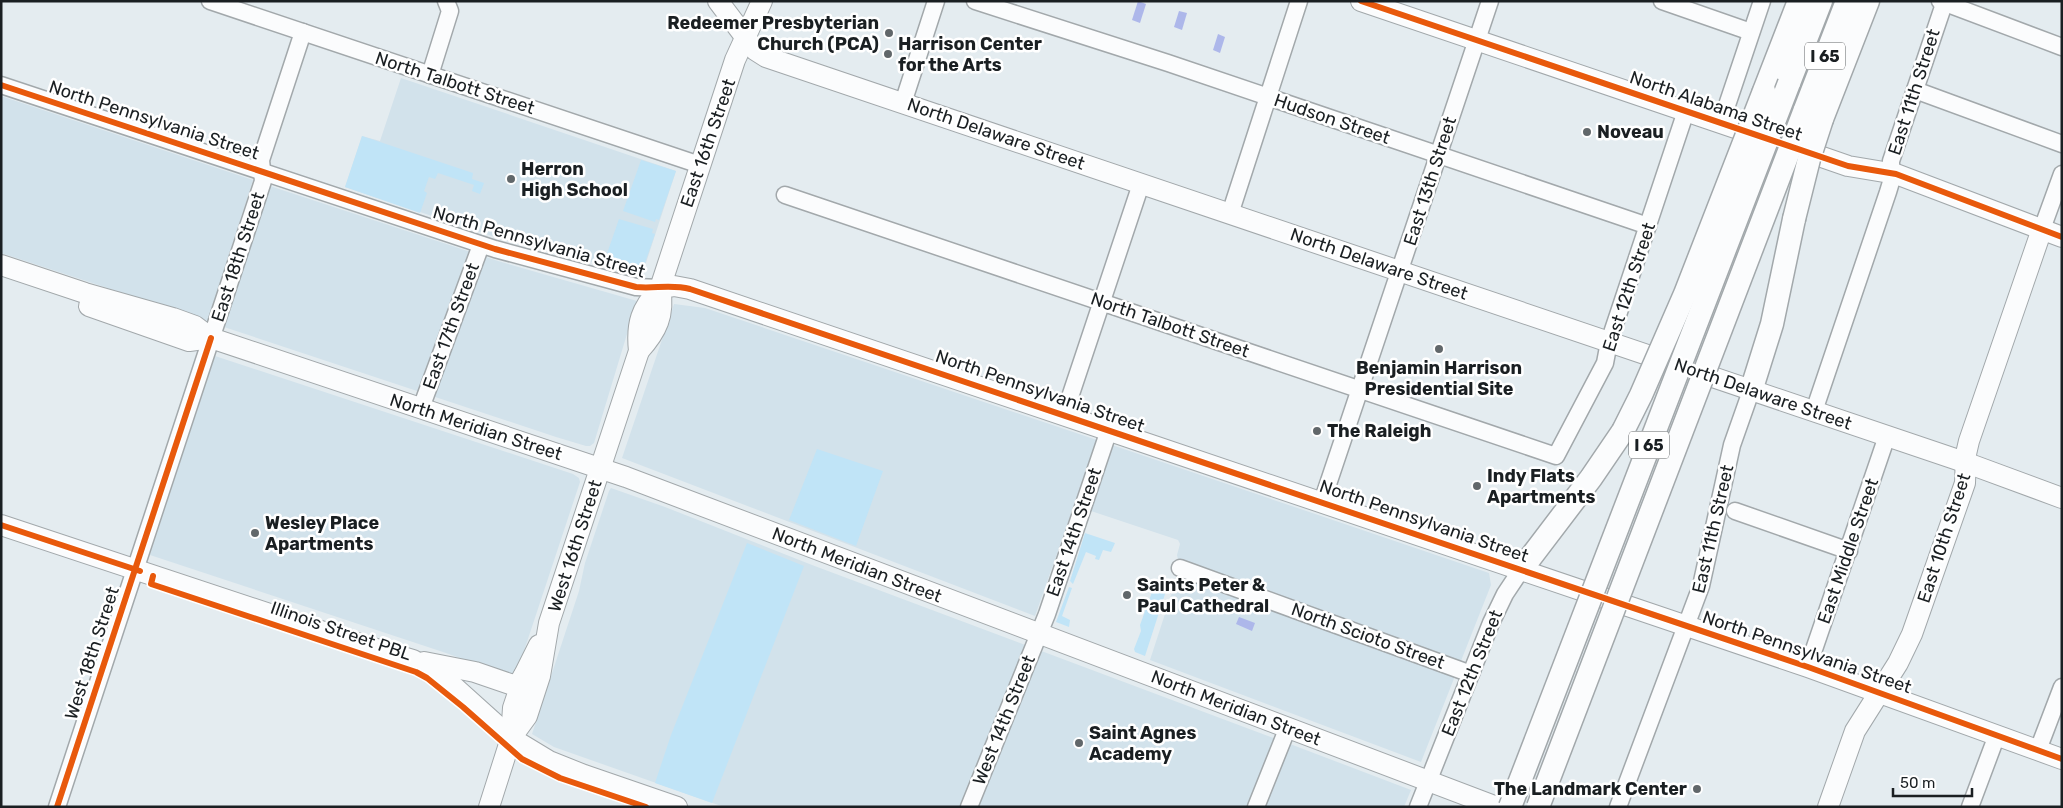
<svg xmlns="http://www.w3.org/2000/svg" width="2063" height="808" font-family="Rubik,sans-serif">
	<rect width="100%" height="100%" fill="#e4ecf0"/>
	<g fill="#d2e2eb">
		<polygon points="401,78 676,171 642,275 495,237 345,187 362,136 380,141"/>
		<polygon points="1,96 253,180 208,321 1,253"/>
		<polygon points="270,186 498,261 637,301 594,443 590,446 586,446 556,437 224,327"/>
		<polygon points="674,304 705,308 1097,440 1035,616 622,458"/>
		<polygon points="215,356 573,474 579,478 580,482 515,678 446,653 150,555"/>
		<polygon points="1112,445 1489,573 1491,585 1421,762 1150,660 1180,568 1177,555 1180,544 1178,540 1091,511"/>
		<polygon points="611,488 665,507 812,565 1276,739 1247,807 724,807 554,747 532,734 579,591 585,563 609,491"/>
		<polygon points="1290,744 1411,790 1404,807 1264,807"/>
	</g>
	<g fill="#c0e4f7">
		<polygon points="362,136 473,173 472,179 484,183 480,194 472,191 474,185 438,173 435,179 429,177 424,191 427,193 420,213 345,187"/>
		<polygon points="641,160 676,171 659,220 656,219 655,222 623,211"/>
		<polygon points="619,219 653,229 652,233 655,234 641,274 603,265"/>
		<polygon points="817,449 883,471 856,546 789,520"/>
		<polygon points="1085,533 1115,543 1111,552 1103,550 1099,560 1095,559 1096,556 1086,552 1073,584 1070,581"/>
		<polygon points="747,543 804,566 712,803 655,783 671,735"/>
		<polygon points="1069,587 1072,588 1062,616 1070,620 1069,627 1056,622"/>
		<polygon points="1155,590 1165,594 1145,656 1135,652 1134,649 1141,631 1140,625 1152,592"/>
	</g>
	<g fill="#adb7ea">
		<polygon points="1138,1 1146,4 1140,23 1132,20"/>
		<polygon points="1179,11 1187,13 1182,30 1174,27"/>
		<polygon points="1218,34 1225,37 1220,53 1213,50"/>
		<polygon points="1239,617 1255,623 1252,631 1236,624"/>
	</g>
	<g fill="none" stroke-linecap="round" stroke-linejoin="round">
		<g stroke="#a2a8ab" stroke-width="19">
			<g id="minor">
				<polyline points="210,1 700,165"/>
				<polyline points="975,1 1168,63 1648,226"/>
				<polyline points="1662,1 1751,32"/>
				<polyline points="1940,1 2062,47"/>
				<polyline points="430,75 450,11 446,1"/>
				<polyline points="1,85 495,249 636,287 660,288"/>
				<polyline points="1915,90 2062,144"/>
				<polyline points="903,103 936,1"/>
				<polyline points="1721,123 1762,1"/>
				<polyline points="785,195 1556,456 1605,363 1609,342 1686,111"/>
				<polyline points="1230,214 1299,1"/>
				<polyline points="2042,229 2062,174"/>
				<polyline points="421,408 481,245"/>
				<polyline points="1814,411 1888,192 1891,182 1891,161 1945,1"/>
				<polyline points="1064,415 1141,184"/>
				<polyline points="1322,502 1490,1"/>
				<polyline points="1735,511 1849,551"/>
				<polyline points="1180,568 1471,674"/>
				<polyline points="1808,667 1887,436"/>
				<polyline points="2038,750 2062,687"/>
				<polyline points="57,807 263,181 261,160 303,32"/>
				<polyline points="969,807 1047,614 1109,430"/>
				<polyline points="1256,807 1288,727"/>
				<polyline points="1418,807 1491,623 1505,594 1521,570"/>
				<polyline points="1618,807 1701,586 1732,445 1751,391"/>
				<polyline points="1970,807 1997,735"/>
			</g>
		</g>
		<g stroke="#a2a8ab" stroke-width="22">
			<g id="major">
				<polyline points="718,1 755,50 766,57 1967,463 2062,498"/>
				<polyline points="1361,1 1762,137"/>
				<polyline points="1796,148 1848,166 1896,174 2062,237"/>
				<polyline points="1,265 85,293 173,318 195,326 211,338 626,477 1497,807"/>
				<polyline points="660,288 674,286 690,289 1808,667 2062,759"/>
				<polyline points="89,306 189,341 211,338"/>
				<path d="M639,351c18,-20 26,-36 21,-63"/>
				<polyline points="1,525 360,644 413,660 418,663 452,685 511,738 549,761 584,775 677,807"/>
				<polyline points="424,662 475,672 513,685 519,683 524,675"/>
				<path d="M511,738l16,-22 13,-40 9,-53 90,-272c-3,-28 2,-42 21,-63l75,-228 27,-59"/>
				<polyline points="489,807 511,738 513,708 524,675 539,645"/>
				<polyline points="1828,807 1855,731 1898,663 1912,634 1965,483 1966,454 1969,441 2042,229"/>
			</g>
		</g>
		<g stroke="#a2a8ab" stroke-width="25">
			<g id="highway">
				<polyline points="1789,83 1821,1"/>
				<polyline points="1764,91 1799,1"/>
				<polyline points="1804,112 1847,1"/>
				<polyline points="1822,119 1868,1"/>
				<polyline points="1751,391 1772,324 1794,219"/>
				<polyline points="1521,570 1591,478 1623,431"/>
			</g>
		</g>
		<use href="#minor" stroke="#fbfcfd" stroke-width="16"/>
		<use href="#major" stroke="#fbfcfd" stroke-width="20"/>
		<use href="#highway" stroke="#fbfcfd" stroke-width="22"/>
		<g stroke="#a2a8ab" stroke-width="25" stroke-linecap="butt">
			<g id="highway-bridge">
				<polyline points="1794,219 1809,159 1822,119"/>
				<polyline points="1623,431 1641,395 1685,294 1764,91"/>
				<polyline points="1510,807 1789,83"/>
				<polyline points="1538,807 1804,112"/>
			</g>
		</g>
		<use href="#highway-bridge" stroke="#fbfcfd" stroke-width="22"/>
		<g stroke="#fff" stroke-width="9">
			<g id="cycleway">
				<polyline points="1361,1 1848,166 1896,174 2062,237"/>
				<path d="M1,85l494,164 141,38c18,2 35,-3 54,2l1118,378 254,92"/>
				<polyline points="1,525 140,571"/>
				<polyline points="153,576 151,584 416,672 427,678 463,707 522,759 560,778 646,807"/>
				<polyline points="57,807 211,338"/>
			</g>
		</g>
		<use href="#cycleway" stroke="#e8590c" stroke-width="6"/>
	</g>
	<g fill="#61676a" stroke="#fff" stroke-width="2">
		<circle cx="889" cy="33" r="5"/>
		<circle cx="888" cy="54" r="5"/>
		<circle cx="1587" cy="132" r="5"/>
		<circle cx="511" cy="179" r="5"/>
		<circle cx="1439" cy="349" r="5"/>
		<circle cx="1317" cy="431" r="5"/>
		<circle cx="1477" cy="486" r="5"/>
		<circle cx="255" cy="533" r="5"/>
		<circle cx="1127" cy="595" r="5"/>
		<circle cx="1079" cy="743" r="5"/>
		<circle cx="1697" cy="789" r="5"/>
	</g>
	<g text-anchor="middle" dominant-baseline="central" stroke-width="5" stroke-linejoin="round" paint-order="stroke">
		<g fill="#fff" stroke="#5f6264" stroke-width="1">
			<rect x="1805" y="42.5" width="40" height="27" rx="4"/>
			<rect x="1629" y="431.5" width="40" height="27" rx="4"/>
		</g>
		<g font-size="16" font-weight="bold" fill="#1a1f22">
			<text x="1825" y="56">I 65</text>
			<text x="1649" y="445">I 65</text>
		</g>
		<g font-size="18" font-weight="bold" fill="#1a1f22" stroke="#fff" text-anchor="start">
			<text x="879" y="23" text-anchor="end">Redeemer Presbyterian<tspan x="879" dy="21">Church (PCA)</tspan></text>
			<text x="898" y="44">Harrison Center<tspan x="898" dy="21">for the Arts</tspan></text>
			<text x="1597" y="132">Noveau</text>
			<text x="521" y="169">Herron<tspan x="521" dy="21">High School</tspan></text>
			<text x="1439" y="368" text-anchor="middle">Benjamin Harrison<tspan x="1439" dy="21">Presidential Site</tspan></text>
			<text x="1327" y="431">The Raleigh</text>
			<text x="1487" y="476">Indy Flats<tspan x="1487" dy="21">Apartments</tspan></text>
			<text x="265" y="523">Wesley Place<tspan x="265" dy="21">Apartments</tspan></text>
			<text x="1137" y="585">Saints Peter &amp;<tspan x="1137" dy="21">Paul Cathedral</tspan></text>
			<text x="1089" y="733">Saint Agnes<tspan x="1089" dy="21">Academy</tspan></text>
			<text x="1687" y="789" text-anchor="end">The Landmark Center</text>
		</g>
		<g font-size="18" fill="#1a1f22" stroke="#fff">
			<text transform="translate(455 83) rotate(18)">North Talbott Street</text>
			<text transform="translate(1914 92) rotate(-72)">East 11th Street</text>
			<text transform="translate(1716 106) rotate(19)">North Alabama Street</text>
			<text transform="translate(1332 119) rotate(19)">Hudson Street</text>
			<text transform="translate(154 120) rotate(18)">North Pennsylvania Street</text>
			<text transform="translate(996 134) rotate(19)">North Delaware Street</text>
			<text transform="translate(708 143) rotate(-71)">East 16th Street</text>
			<text transform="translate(1430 181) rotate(-72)">East 13th Street</text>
			<text transform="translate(539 242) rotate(16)">North Pennsylvania Street</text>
			<text transform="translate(238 257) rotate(-72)">East 18th Street</text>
			<text transform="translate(1379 264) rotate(19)">North Delaware Street</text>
			<text transform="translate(1629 287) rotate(-72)">East 12th Street</text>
			<text transform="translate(1170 325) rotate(19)">North Talbott Street</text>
			<text transform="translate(451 326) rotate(-70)">East 17th Street</text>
			<text transform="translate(1040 391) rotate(19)">North Pennsylvania Street</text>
			<text transform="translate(1763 394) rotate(19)">North Delaware Street</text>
			<text transform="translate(476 427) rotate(18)">North Meridian Street</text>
			<text transform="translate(1424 521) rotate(19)">North Pennsylvania Street</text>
			<text transform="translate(1713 529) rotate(-77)">East 11th Street</text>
			<text transform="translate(1074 532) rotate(-71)">East 14th Street</text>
			<text transform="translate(1944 538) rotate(-72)">East 10th Street</text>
			<text transform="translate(575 546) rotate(-72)">West 16th Street</text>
			<text transform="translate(1848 551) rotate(-71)">East Middle Street</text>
			<text transform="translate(857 565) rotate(21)">North Meridian Street</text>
			<text transform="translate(341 631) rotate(19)">Illinois Street PBL</text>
			<text transform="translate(1368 636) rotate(20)">North Scioto Street</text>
			<text transform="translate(1807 652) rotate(19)">North Pennsylvania Street</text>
			<text transform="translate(92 653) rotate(-72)">West 18th Street</text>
			<text transform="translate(1472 673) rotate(-68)">East 12th Street</text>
			<text transform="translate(1236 708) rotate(21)">North Meridian Street</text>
			<text transform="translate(1004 720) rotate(-68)">West 14th Street</text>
		</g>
	</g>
	<rect width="2063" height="808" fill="none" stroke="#1a1f22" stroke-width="5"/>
	<path d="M1893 788v8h79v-8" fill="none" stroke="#1a1f22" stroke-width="2.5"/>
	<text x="1900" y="788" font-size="15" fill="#1a1f22" stroke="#ffffff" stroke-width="4" paint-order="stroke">50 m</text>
</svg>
